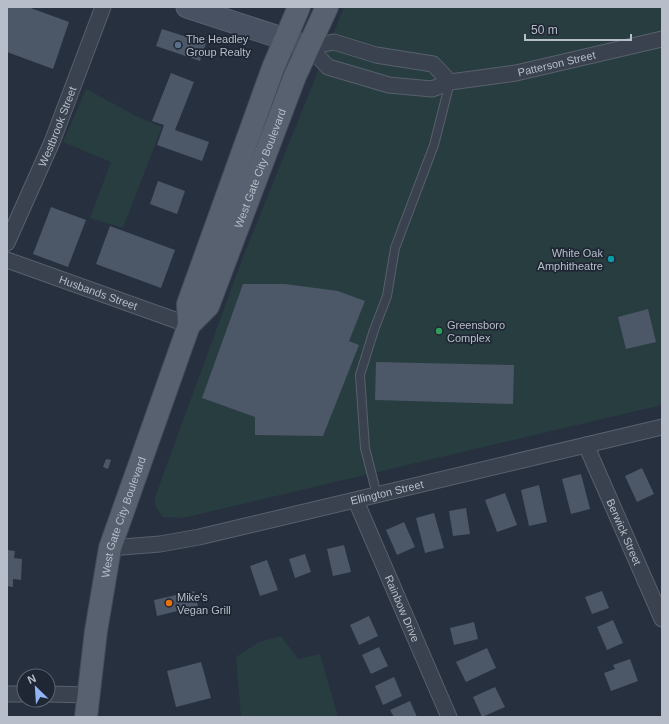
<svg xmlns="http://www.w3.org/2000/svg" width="669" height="724" font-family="Arial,sans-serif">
	<rect width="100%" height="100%" fill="#26303f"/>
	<g fill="#283d40">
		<polygon points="344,7 662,7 662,405 183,518 163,517 155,506 155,497 243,257"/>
		<polygon points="86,89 138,117 162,127 123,228 90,218 111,162 63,142"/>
		<polygon points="281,636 298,659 320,654 338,717 241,717 236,657 259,642"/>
	</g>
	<g fill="#4c5768">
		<polygon points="7,7 28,7 69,22 53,69 7,52"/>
		<polygon points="162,29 206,43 200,61 156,46"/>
		<polygon points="171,73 194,82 175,130 209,142 202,161 157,145 164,125 152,121"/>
		<polygon points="158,181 185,191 177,214 150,204"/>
		<polygon points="51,207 86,220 68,267 33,254"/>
		<polygon points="110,226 175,250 161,288 96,264"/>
		<polygon points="243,284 285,284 338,291 365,301 349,341 359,345 323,436 255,435 255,417 202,398"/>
		<polygon points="648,309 656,342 626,349 618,317"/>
		<polygon points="376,362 514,365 513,404 375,400"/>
		<polygon points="106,459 111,460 108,469 103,467"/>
		<polygon points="642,468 654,494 637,502 625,476"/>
		<polygon points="581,474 590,509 571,514 562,479"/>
		<polygon points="539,485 547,522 529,526 521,490"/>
		<polygon points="505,493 517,525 497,532 485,500"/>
		<polygon points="466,508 470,534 453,536 449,511"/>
		<polygon points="434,513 444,548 425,553 416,518"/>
		<polygon points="404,522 415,547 397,555 386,530"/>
		<polygon points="344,545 351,572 333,576 327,549"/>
		<polygon points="7,550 15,551 14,558 22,559 21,580 13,579 13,587 7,586"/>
		<polygon points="305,554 311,572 295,578 289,559"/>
		<polygon points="267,560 278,590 260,596 250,566"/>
		<polygon points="194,591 198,606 157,616 154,600"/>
		<polygon points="602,591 609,608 592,614 585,597"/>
		<polygon points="369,616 378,636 359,645 350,625"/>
		<polygon points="613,620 623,643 607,650 597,627"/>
		<polygon points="474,622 478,639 454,645 450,628"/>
		<polygon points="379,647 388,666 371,674 362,655"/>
		<polygon points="487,648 496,668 466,682 456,662"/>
		<polygon points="630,659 638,681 611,691 604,673 615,669 613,665"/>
		<polygon points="201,662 211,698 176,707 167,671"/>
		<polygon points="394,677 402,696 383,705 375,686"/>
		<polygon points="495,687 505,707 482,717 473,697"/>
		<polygon points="410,701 417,717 394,717 390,710"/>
	</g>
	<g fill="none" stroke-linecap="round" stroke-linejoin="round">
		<g stroke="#58606d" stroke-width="10">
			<polyline id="lane" points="377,495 365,448 360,375 374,330 387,296 395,248 434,145 450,82"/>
		</g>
		<g stroke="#58606d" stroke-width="17">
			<g id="street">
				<path id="s1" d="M309,47l19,20 61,18 43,4 18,-7 66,-9 146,-34"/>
				<polyline points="309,47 334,42 376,55 433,64 450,82"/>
				<path id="s2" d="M7,243l45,-101 51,-135"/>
				<path id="s3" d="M7,260l182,65"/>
				<path id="s4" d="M586,445l76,174"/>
				<path id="s5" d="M356,501l93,216"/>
				<path id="s6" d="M110,548l50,-4 39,-7 463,-110"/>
				<polyline points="7,694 24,694"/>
				<polyline points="48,694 88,695"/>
			</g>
		</g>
		<g stroke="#58606d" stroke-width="23">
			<polyline id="secondary" points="187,7 309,47"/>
		</g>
		<g stroke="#444b58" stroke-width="24">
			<g id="primary">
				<path id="s7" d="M189,325l19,-19 87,-230 32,-69"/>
				<path id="s8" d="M86,717l10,-86 14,-83 79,-223 -1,-21 85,-236 26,-61"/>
			</g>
		</g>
		<use href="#lane" stroke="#3a424f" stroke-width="8"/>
		<use href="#street" stroke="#3a424f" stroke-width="15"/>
		<use href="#secondary" stroke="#485162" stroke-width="21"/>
		<use href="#primary" stroke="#58616f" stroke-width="22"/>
	</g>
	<circle fill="#5c6f8a" stroke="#1f2734" stroke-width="1.5" cx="178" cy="45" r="4"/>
	<circle fill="#0f9aa8" stroke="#1f2734" stroke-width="1.5" cx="611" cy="259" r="4"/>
	<circle fill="#2e9e5b" stroke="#1f2734" stroke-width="1.5" cx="439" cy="331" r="4"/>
	<circle fill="#e8710a" stroke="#1f2734" stroke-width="1.5" cx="169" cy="603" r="4"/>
	<g text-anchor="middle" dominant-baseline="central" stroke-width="3.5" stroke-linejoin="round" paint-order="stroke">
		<g font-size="11" fill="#b7beca" stroke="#1f2734" text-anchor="start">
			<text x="186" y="39">The Headley<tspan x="186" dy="13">Group Realty</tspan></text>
			<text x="603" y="253" text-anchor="end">White Oak<tspan x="603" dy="13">Amphitheatre</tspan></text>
			<text x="447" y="325">Greensboro<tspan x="447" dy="13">Complex</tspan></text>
			<text x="177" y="597">Mike's<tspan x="177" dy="13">Vegan Grill</tspan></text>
		</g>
		<g font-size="11" fill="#b7beca" stroke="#1f2734">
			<text stroke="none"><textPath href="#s1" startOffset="262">Patterson Street</textPath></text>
			<text stroke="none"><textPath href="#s2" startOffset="127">Westbrook Street</textPath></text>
			<text stroke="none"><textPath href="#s7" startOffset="174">West Gate City Boulevard</textPath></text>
			<text stroke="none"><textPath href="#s3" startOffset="97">Husbands Street</textPath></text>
			<text stroke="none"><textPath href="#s6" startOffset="283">Ellington Street</textPath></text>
			<text stroke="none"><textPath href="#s8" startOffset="204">West Gate City Boulevard</textPath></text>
			<text stroke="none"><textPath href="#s4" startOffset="95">Berwick Street</textPath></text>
			<text stroke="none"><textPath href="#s5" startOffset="117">Rainbow Drive</textPath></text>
		</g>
	</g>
	<rect width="669" height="724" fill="none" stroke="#b7beca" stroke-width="16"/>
	<g transform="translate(36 688) rotate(335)"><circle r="19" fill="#1f2734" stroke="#5c6370"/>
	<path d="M0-3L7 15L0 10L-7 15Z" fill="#91b5f5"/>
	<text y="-6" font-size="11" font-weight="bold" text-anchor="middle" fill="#b7beca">N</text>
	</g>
	<path d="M525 34v6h106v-6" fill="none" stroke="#b7beca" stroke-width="2"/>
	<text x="531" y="34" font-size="12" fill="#b7beca" stroke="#1f2734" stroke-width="3" paint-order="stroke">50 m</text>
</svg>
